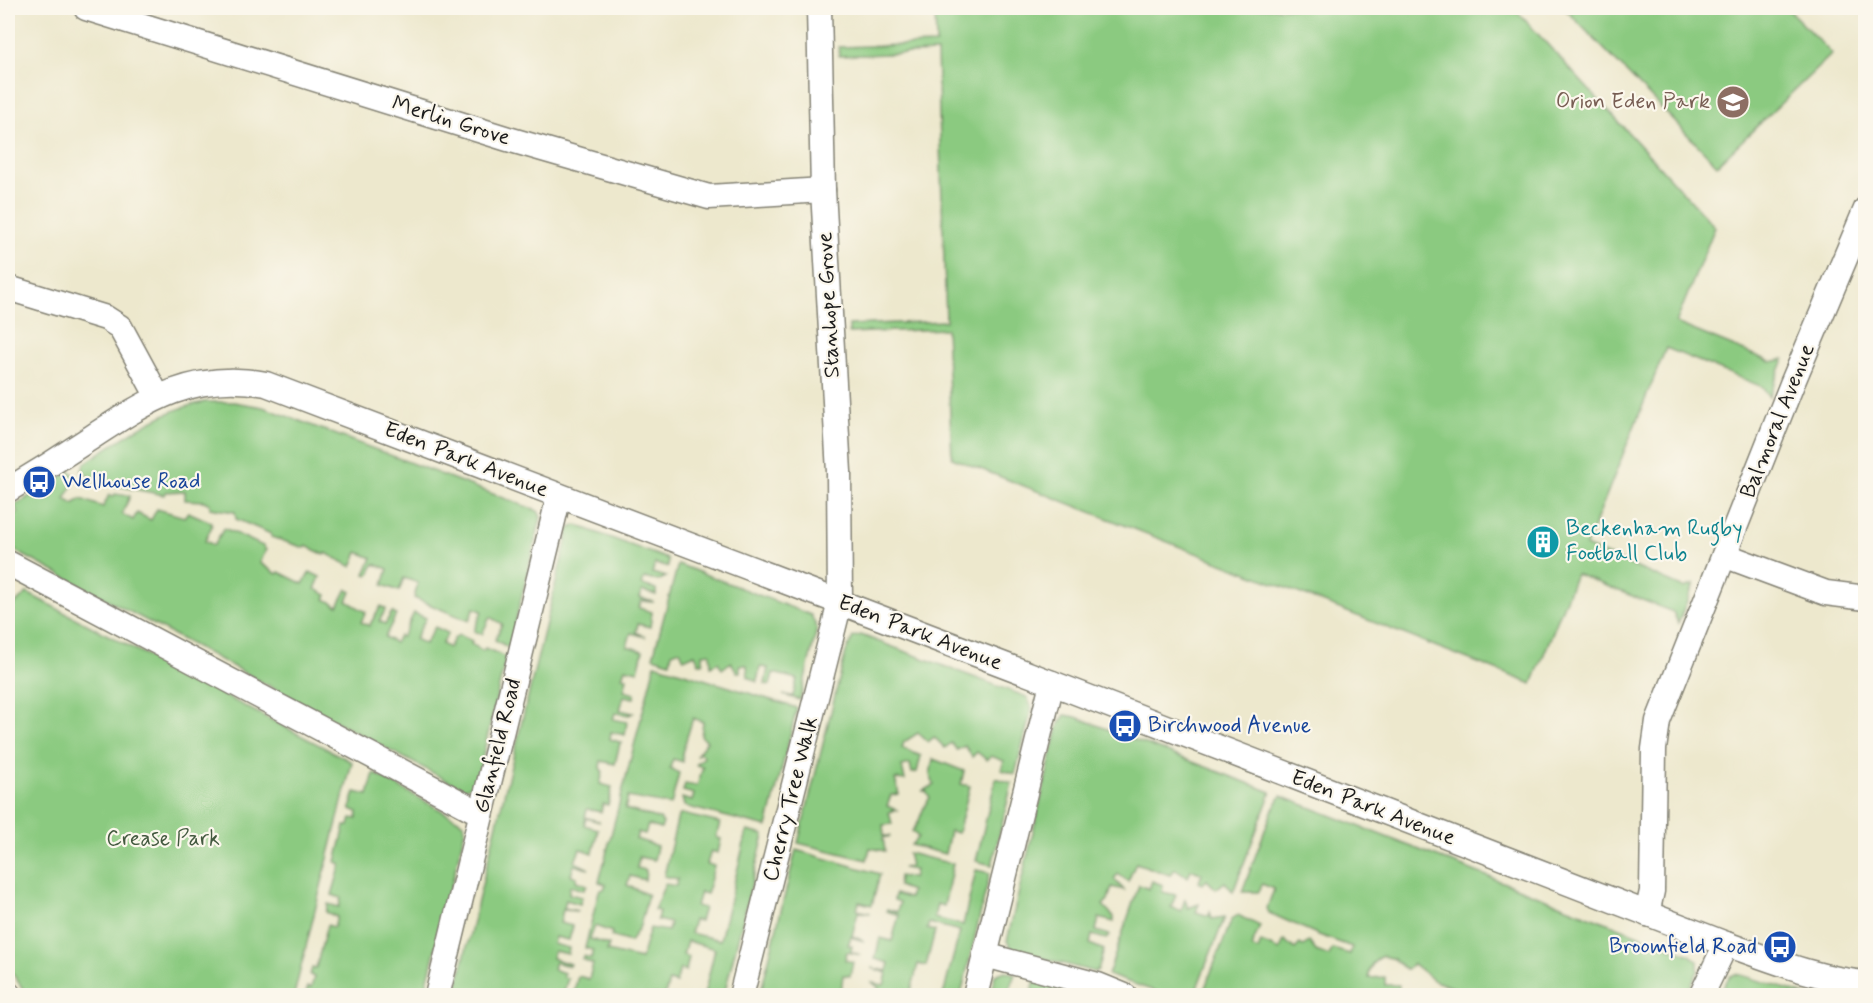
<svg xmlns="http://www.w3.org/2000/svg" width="1873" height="1003" font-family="Mynerve,sans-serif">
	<rect width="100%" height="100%" fill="#fbf7ec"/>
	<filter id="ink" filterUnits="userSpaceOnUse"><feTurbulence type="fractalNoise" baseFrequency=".0167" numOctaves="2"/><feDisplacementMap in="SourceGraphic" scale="12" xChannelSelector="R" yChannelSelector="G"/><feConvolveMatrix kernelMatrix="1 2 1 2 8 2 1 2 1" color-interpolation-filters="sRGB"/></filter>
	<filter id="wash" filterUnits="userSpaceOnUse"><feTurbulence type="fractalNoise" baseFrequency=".008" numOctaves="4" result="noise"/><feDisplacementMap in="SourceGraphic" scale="24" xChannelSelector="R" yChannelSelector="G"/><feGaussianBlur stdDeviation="1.35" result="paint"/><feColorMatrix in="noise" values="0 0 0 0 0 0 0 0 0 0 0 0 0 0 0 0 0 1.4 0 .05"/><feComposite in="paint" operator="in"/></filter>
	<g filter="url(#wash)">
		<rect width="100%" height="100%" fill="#ede8cd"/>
		<g fill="#8bca80" stroke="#54734e" stroke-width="1.5">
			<polygon points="935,8 1514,8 1715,227 1676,323 1771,362 1784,359 1769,397 1763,387 1666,348 1586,546 1684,588 1694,584 1678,623 1673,612 1576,574 1532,684 952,458 946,329 849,333 849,325 946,321 937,52 839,56 839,47 936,44"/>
			<polygon points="1564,8 1787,8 1832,54 1717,165"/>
			<path d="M205,402h29l29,5 275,104 3,6 -3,13 -29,118 -14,-8 7,-16 -12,-7 -8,17 -8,-3 8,-20 -8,-3 -5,13 -55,-23 4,-15 -14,-5 -5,13 -16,-6 5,-16 -14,-5 -5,11 -4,-1 7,-16 -14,-6 -6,15 -26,-14 -1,2 -19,-9 -1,2 -34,-11v-3l-35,-15 -1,-7 -25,-4v-4l-6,-3 -19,-1v-9l-20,1 -1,3 -68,-13 -14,-11 3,-8c38,-25 74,-53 120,-61z"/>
			<polygon points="70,471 77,478 65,499 73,504 81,499 103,507 109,495 113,497 115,494 130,496 122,514 133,520 137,513 151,520 157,509 184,517 188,512 211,522 212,526 205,541 214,545 224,528 263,546 266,550 260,563 277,574 279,572 303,584 310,572 320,577 315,589 327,595 325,599 338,606 347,589 351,592 347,601 366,612 361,622 369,626 381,606 386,609 379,621 385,624 392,612 396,615 385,637 395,643 399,636 402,637 414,613 426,618 415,639 425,644 435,627 448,633 442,644 449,648 455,637 459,635 472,641 471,644 483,651 485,648 506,657 476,785 463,789 8,547 8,520 18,512 14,506"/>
			<polygon points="576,525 668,559 668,567 655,564 652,573 666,577 658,581 644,578 642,585 656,589 656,595 642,591 640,598 654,602 641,601 639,608 652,612 650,627 638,624 636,632 646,637 631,633 627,646 643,651 638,671 625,668 622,677 627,678 624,691 635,694 634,698 624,696 620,710 633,713 629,715 615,713 613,719 627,722 625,735 611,732 610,739 623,743 620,743 615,764 601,761 600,768 603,772 600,784 612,787 608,805 603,804 601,812 587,809 585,817 600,822 586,818 584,825 598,829 593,853 580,849 575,862 589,869 574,865 571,875 577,877 576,881 587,885 584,890 570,886 569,894 582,897 580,904 566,900 564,908 578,911 563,910 560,923 573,926 569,940 555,937 553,944 569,948 568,954 554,951 552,958 570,964 569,966 555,962 553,969 564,973 563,977 568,978 563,995 546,992 544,996 455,995 569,529"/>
			<polygon points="678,564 811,615 817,628 800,700 783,695 793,696 797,679 773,673 770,685 765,684 768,668 760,667 757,682 748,677 747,665 740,665 740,672 737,672 731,662 722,669 718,662 711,666 710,653 703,654 703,663 699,663 695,654 684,659 680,650 672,653 670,662 653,657"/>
			<polygon points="27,593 352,762 294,995 27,995 8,967 8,610"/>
			<polygon points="861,635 1027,697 1032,708 1015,774 1001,770 1004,761 991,756 987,760 977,752 972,757 965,746 957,750 951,743 945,748 934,737 928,742 918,733 904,742 902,748 921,756 917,772 912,773 910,764 902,766 905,780 895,779 899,794 891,795 887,806 897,810 889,812 892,824 883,825 884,836 891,836 883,838 885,851 870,848 867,860 798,843 846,652 853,637"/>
			<polygon points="655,664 797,708 767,827 684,806 682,798 692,801 694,794 683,791 685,784 697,786 703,767 696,765 704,757 700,753 696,756 707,741 701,736 703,722 693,718 682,753 683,762 673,759 670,768 679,773 671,805 628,797 625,809 660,819 663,823 661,829 648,825 645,834 638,832 636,839 657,846 654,860 639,857 637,868 646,870 645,880 630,876 627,885 648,895 640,926 630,942 611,936 612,932 595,926 590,939 609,945 607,951 641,959 650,928 668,931 670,923 657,920 659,911 654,910 665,884 676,886 678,879 664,876 678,816 682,814 720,823 716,837 721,839 718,853 711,851 707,864 714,866 707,894 700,892 696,906 704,908 700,921 694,920 690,933 720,940 747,831 764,835 724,995 704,995 715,949 687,941 683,955 689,957 686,971 680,969 676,983 669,981 665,995 573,995 578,976 589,979 593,964 582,959 583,956 591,958 593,950 585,948 599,891 604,889 606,884 599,882"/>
			<polygon points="1065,715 1076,717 1271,792 1233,892 1225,882 1216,889 1207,880 1202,884 1199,882 1202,874 1191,869 1188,877 1175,869 1170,875 1136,863 1128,881 1118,874 1114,879 1124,890 1112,887 1108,900 1103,905 1114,917 1114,922 1099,918 1096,931 1110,935 1106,939 1092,935 1090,944 1104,950 1098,970 1094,972 1013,950 1007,941 1059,723"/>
			<path d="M933,759l31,12 -3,13 9,2 -12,47 -8,-2 -5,23 -34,-9 7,-8 -6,-6c11,-11 8,-23 18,-33l-4,-7h-4l12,-6 -4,-10z"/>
			<polygon points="374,773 464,823 465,830 424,995 305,995 308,987 311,988 314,977 310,975 312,968 316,968 327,925 334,927 337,917 326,912 328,904 339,907 341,898 332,895 341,864 336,862 345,826 349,826 351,818 357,819 358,812 350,809 355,792 368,795"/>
			<polygon points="996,778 1012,783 992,865 976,861"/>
			<path d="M1281,796l409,159 8,6v10l-12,24h-213l-38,-14 -22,-17 -7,6 -12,-11 -11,-3c-9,4 -15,12 -14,22l16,-1v8h14l-1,10h-196l30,-76 6,-4 22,11 -9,21 7,3 3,-8 19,8 4,-10 11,9 5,-5 3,2 6,-4 7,9 13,5 3,-7 18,5 2,-7 -33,-12 -50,-22 -2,-5 7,-19 -12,-5 -3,8h-17l30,-81z"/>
			<polygon points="796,850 880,874 872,905 859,902 857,910 870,913 858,912 852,936 864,941 851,937 848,945 852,946 851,952 861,955 847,952 845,960 853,962 850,976 843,975 841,992 855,995 760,995"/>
			<polygon points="908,853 953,864 944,906 937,904 934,918 963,925 976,870 990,873 961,995 943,995 960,931 929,923 927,929 935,931 926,966 918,964 911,991 919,995 873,995 879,988 873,983 884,985 887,973 872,968 887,971 889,963 875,959 880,938 892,941 899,915 886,911 887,909 897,912 900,902 894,900 895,894 909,898 911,891 898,886 899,876 913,878 915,870 903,868 911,866"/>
			<polygon points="1152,881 1163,885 1162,892 1176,895 1171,907 1181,911 1185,899 1188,908 1199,904 1196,912 1209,916 1210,912 1212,919 1225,917 1194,995 1166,995 1108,975 1139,885 1149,889"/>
			<polygon points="1005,971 1015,974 1007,995 991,996 995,975"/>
			<polygon points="1735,974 1741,975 1806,995 1719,995 1729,977"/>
			<polygon points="1035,979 1075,989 1074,995 1031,996"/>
		</g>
	</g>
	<g filter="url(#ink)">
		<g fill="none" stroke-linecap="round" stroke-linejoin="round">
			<g stroke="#848274" stroke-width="27">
				<g id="minor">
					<polyline points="86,8 508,139 709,197 823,190"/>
					<polyline points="8,288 106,318 120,327 158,397"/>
					<path d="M8,490c27,-16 54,-33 81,-51 58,-38 104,-69 177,-55l786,299 674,261c46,16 91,35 140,39"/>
					<polyline points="1724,555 1826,593 1866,598"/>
					<polyline points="8,563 480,813"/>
					<polyline points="1647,914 1652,891 1654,749 1658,721 1792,384 1866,209"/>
					<polyline points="985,955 1098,985 1125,996"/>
					<polyline points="8,994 8,996"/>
					<polyline points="437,996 559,496"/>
					<polyline points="741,996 840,602 839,472 823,190 819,8"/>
					<polyline points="975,996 1052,683"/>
					<polyline points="1701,996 1726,944"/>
				</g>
			</g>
			<use href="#minor" stroke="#fff" stroke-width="24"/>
		</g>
	</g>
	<defs>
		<g id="school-disc" transform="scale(1.725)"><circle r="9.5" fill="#8d6e63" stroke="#fbf7ec"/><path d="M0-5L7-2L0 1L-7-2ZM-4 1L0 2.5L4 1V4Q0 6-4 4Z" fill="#fff"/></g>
		<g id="bus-disc" transform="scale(1.725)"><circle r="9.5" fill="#1a4fb4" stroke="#fbf7ec"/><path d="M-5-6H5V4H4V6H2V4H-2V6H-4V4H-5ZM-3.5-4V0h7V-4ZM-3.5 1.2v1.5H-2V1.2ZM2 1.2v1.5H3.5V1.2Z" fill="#fff"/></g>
		<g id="building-disc" transform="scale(1.725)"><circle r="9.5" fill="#0f9aa8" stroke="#fbf7ec"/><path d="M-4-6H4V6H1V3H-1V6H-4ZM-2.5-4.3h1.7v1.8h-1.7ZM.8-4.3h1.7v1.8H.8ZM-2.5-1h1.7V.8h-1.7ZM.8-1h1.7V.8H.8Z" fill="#fff"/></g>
	</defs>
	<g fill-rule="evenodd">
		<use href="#school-disc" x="1733" y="102"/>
		<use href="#bus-disc" x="39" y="482"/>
		<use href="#building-disc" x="1543" y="542"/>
		<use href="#bus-disc" x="1125" y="726"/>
		<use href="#bus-disc" x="1780" y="947"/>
	</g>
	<g text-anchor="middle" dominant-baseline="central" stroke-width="4.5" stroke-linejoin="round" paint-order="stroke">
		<g font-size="22" fill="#785e54" stroke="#fbf7ec" text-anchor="end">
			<text x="1710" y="102">Orion Eden Park</text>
		</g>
		<g font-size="22" fill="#1c1c1c" stroke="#fbf7ec">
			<text transform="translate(451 121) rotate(17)">Merlin Grove</text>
			<text transform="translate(829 305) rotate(-93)">Stanhope Grove</text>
			<text transform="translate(1778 421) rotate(-68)">Balmoral Avenue</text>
			<text transform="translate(466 460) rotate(21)">Eden Park Avenue</text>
			<text transform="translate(920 633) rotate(21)">Eden Park Avenue</text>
			<text transform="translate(498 746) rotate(-76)">Glanfield Road</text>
			<text transform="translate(791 799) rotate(-76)">Cherry Tree Walk</text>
			<text transform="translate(1373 808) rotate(21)">Eden Park Avenue</text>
		</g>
		<g font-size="22" fill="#164399" stroke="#fbf7ec" text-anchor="start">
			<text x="62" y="482">Wellhouse Road</text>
			<text x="1148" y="726">Birchwood Avenue</text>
			<text x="1757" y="947" text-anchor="end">Broomfield Road</text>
		</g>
		<g font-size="22" fill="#0d838f" stroke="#fbf7ec" text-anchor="start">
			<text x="1566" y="529">Beckenham Rugby<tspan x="1566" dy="25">Football Club</tspan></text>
		</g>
		<g font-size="22" fill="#43593f" stroke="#fbf7ec">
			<text x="163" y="839">Crease Park</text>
		</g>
	</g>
	<rect width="1873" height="1003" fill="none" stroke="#fbf7ec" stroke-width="30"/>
</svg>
